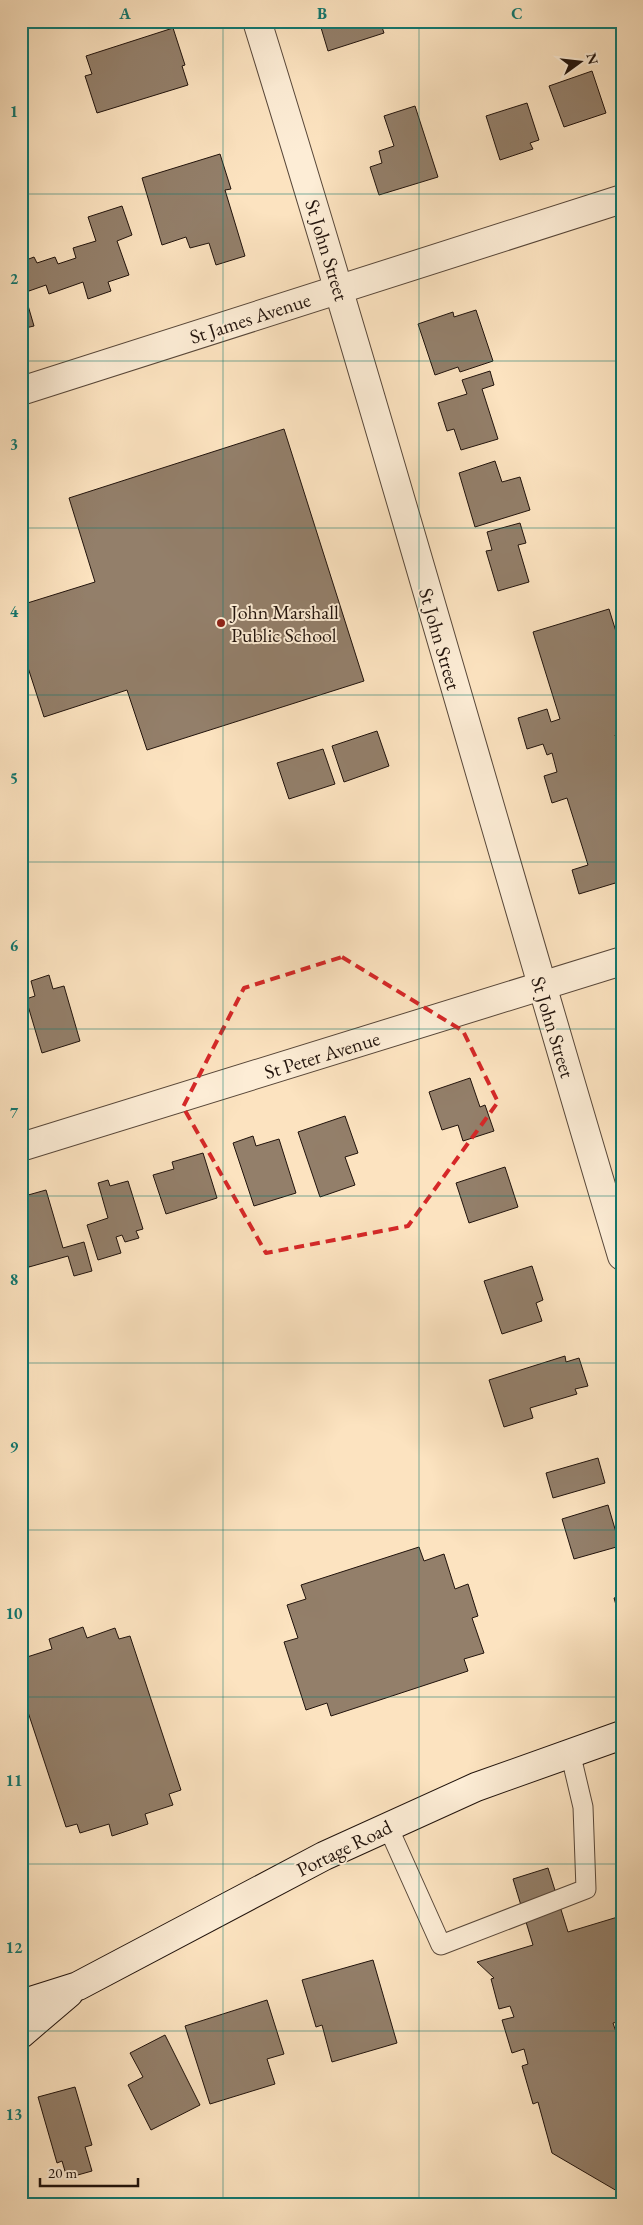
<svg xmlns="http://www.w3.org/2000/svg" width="643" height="2225" font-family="'EB Garamond',serif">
	<rect width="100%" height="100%" fill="#fce3c0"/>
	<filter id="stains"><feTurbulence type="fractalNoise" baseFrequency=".004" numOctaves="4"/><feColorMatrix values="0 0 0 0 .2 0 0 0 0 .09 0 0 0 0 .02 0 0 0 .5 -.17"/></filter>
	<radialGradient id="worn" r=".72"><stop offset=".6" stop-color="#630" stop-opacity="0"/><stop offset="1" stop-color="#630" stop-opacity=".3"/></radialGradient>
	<g fill="#937f6a" stroke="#21130c">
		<polygon points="319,21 380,21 384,33 328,51"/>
		<polygon points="173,28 185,65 182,66 188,85 97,113 85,76 92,74 86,56"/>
		<polygon points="592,71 606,113 564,127 549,86"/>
		<polygon points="527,103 539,140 530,143 533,149 500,160 486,116"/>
		<polygon points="415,106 438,177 379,195 370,167 382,163 379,151 394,146 384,116"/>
		<polygon points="220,154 231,189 225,190 245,256 216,265 209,243 190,248 186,237 162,245 142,178"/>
		<polygon points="122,206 132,235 117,241 129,275 108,282 111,291 88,299 83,282 49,294 46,285 29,291 21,269 21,262 34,257 37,263 55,257 58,264 76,258 73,248 96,241 88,217"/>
		<polygon points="22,285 34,326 21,329 21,285"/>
		<polygon points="476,310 493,361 460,372 458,367 435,375 418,324 453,312 454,317"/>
		<polygon points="490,371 494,385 482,389 498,439 461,450 454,429 447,431 438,403 467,394 462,380"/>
		<polygon points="284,429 364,681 147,750 127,690 44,717 21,646 21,605 95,582 69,498"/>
		<polygon points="495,461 502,482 520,477 530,510 475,527 459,473"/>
		<polygon points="520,523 526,543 518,545 529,582 498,591 486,551 492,550 487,532"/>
		<polygon points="609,609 622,651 622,733 615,735 622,756 622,881 579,894 572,870 588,865 567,798 552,803 544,776 557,772 552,753 547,755 543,744 527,749 518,718 547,709 551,722 560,719 533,632"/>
		<polygon points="377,731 389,766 344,782 332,746"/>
		<polygon points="323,749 335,784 289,799 277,763"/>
		<polygon points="49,975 53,989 64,986 80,1041 42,1053 26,999 35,996 31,981"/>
		<polygon points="470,1078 480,1107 485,1105 494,1131 463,1141 458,1125 442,1130 429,1092"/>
		<polygon points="345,1116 358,1153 345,1157 355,1185 320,1197 298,1132"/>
		<polygon points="253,1136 256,1146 279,1139 296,1193 254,1206 233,1143"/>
		<polygon points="203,1153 217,1198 166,1214 153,1175 174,1169 172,1162"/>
		<polygon points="505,1167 518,1207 469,1223 456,1183"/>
		<polygon points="108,1180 110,1186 128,1181 143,1229 136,1231 139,1238 125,1242 122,1235 116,1237 121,1253 98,1260 87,1225 108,1218 98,1183"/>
		<polygon points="46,1190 63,1248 84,1242 92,1271 74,1276 68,1256 29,1267 21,1242 21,1197"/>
		<polygon points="532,1266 543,1300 536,1303 542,1321 502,1334 484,1281"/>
		<polygon points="565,1356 566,1362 579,1358 588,1386 575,1389 577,1394 530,1408 533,1418 504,1427 489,1380"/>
		<polygon points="598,1458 605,1483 553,1498 546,1473"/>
		<polygon points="608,1505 620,1546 574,1559 562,1519"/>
		<polygon points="419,1547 424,1561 444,1554 455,1589 468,1584 478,1616 472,1618 484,1653 464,1659 468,1671 331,1716 327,1703 306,1710 284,1642 298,1638 287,1605 306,1599 301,1585"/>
		<polygon points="622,1596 622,1626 614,1598"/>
		<polygon points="83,1627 87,1638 115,1628 119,1639 130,1636 181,1790 169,1794 173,1805 145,1814 148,1824 112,1836 109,1824 80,1833 77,1824 66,1827 21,1691 21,1670 28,1667 24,1658 52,1649 49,1639"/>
		<polygon points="21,1844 27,1864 21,1866"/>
		<polygon points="548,1868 568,1932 621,1916 622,1920 622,2021 613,2023 622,2050 622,2190 619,2189 617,2191 552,2153 538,2102 533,2104 522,2066 528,2064 524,2049 512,2053 502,2020 514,2017 510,2006 499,2009 491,1979 494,1978 477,1962 533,1945 513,1879"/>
		<polygon points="373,1960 397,2043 332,2062 322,2025 316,2027 302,1980"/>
		<polygon points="267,2000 284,2054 267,2059 275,2084 210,2104 185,2026"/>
		<polygon points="165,2035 200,2105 151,2130 128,2085 143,2077 130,2053"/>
		<polygon points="75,2087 92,2145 85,2147 92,2171 67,2178 62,2161 57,2163 38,2097"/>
	</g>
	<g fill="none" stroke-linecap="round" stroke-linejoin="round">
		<g stroke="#584739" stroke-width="21">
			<polyline id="lane" points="388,1827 441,1945 586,1889 583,1807 570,1752"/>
		</g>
		<g stroke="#584739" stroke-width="30">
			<g id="street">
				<path d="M257,21c127,410 242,824 365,1235"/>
				<polyline points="21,391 622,199"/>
				<polyline points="21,1147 622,961"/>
			</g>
		</g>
		<g stroke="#21130c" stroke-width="30">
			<g id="secondary">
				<polyline points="21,2004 78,1986 324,1856 476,1787 622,1735"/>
				<polyline points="21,2034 69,1993"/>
			</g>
		</g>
		<use href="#lane" stroke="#fdedd6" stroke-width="19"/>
		<use href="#street" stroke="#fdedd6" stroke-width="28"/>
		<use href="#secondary" stroke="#fdedd6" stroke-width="28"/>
	</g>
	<path fill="none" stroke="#d62828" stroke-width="4" stroke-dasharray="10 6" stroke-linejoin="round" d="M342,957l121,74 35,71 -90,124 -142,27 -83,-146 61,-119z"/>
	<path fill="none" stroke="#0f766e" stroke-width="1" stroke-opacity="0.55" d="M223,21v2183M419,21v2183M21,194h601M21,361h601M21,528h601M21,695h601M21,862h601M21,1029h601M21,1196h601M21,1363h601M21,1530h601M21,1697h601M21,1864h601M21,2031h601"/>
	<circle fill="#8f2418" stroke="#fdedd6" stroke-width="2" cx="221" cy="623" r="5"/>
	<g text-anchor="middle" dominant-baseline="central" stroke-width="4" stroke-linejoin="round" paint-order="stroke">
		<g font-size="20" fill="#21130c" stroke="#fdedd6">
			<text transform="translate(327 250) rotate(73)">St John Street</text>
			<text transform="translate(250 318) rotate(-18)">St James Avenue</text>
			<text transform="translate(440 639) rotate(74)">St John Street</text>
			<text transform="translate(553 1027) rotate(73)">St John Street</text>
			<text transform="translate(322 1055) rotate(-17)">St Peter Avenue</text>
			<text transform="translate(344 1848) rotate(-26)">Portage Road</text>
		</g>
		<g font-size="20" fill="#21130c" stroke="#fdedd6" text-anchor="start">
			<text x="231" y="612">John Marshall<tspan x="231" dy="23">Public School</tspan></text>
		</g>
	</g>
	<rect width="643" height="2225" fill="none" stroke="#fce3c0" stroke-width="55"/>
	<g transform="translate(580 62) rotate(75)" stroke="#fdedd6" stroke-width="4" paint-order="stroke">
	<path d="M0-4L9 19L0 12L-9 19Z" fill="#21130c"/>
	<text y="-8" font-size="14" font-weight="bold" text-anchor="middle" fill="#21130c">N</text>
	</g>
	<path d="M40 2178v8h98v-8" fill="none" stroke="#21130c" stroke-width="2.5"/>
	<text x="48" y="2178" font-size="15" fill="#21130c" stroke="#fdedd6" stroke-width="4" paint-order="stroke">20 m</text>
	<rect x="28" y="28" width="588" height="2170" fill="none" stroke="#0f766e" stroke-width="2"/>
	<g font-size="16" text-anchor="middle" font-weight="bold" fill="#0f766e">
		<text x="125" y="19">A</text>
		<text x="322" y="19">B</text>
		<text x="517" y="19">C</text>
		<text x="14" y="117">1</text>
		<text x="14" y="284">2</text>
		<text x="14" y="450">3</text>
		<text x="14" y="617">4</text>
		<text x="14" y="784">5</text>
		<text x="14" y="951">6</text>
		<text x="14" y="1118">7</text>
		<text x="14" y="1285">8</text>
		<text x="14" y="1452">9</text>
		<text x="14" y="1619">10</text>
		<text x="14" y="1786">11</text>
		<text x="14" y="1953">12</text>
		<text x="14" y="2120">13</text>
	</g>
	<rect width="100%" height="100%" filter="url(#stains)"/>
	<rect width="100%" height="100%" fill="url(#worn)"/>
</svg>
